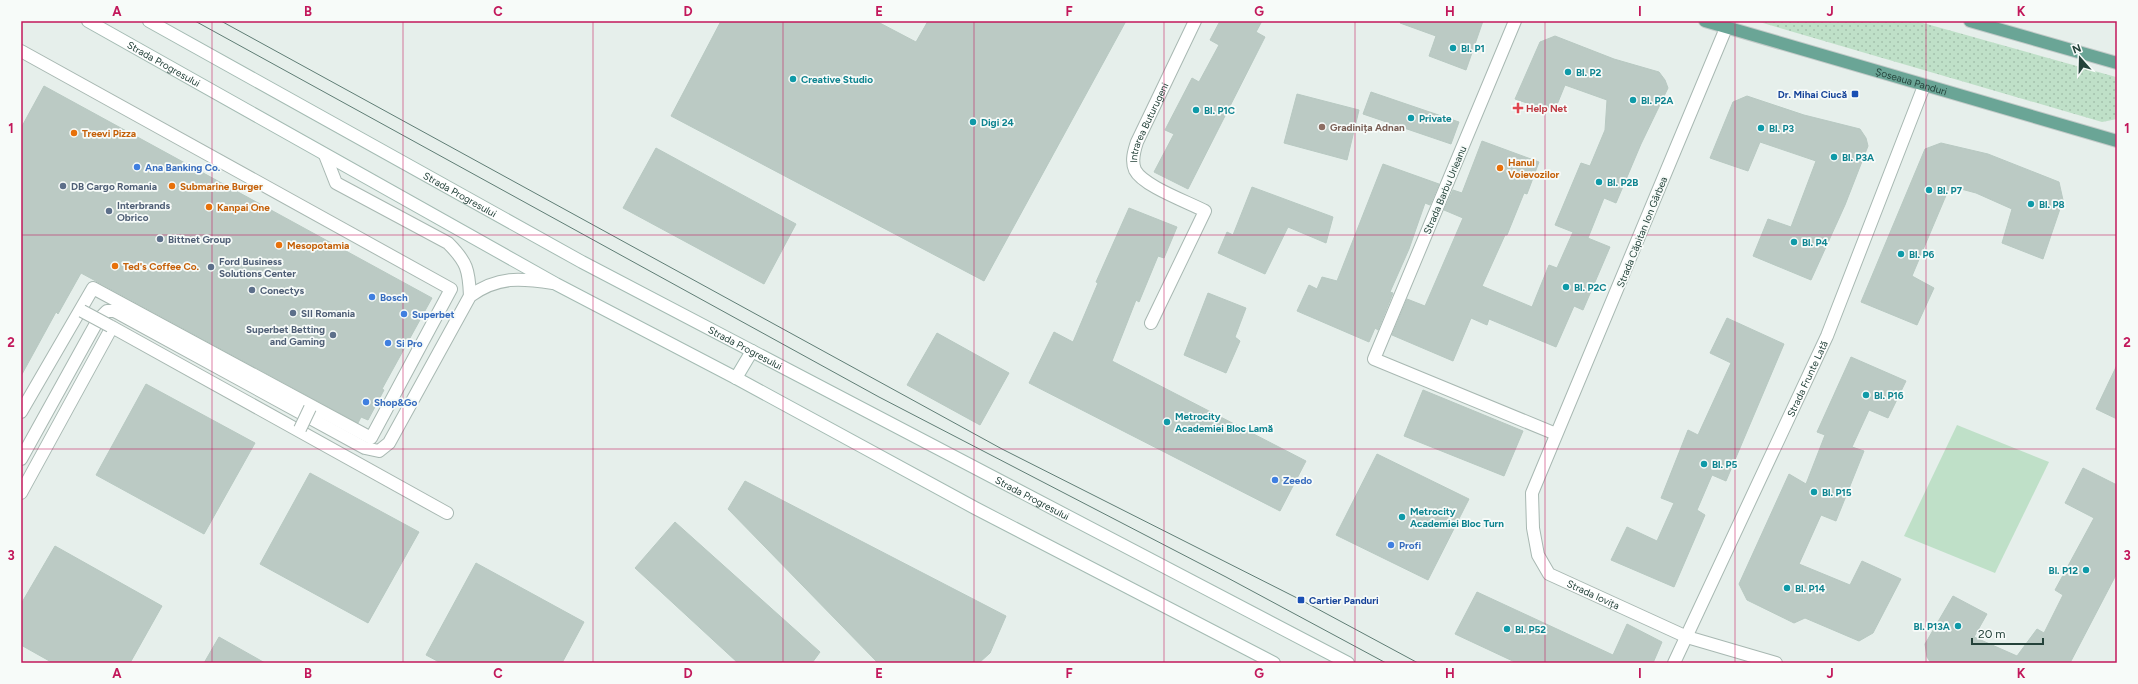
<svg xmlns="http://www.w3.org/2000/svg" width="2138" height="684" font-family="Figtree,sans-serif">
	<defs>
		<pattern id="grass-dots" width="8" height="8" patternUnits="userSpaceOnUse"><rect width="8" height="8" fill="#bfe0c8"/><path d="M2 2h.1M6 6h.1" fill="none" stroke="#a4c1ad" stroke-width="1.8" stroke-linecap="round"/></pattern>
	</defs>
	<rect width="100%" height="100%" fill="#e6efeb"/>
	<polygon fill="url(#grass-dots)" points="1756,21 1916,21 2116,77 2117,119 2102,122"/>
	<polygon fill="#bfe0c8" points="1957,425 2049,462 1995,573 1904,536"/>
	<g fill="#bbcac4" stroke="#b8c9c2">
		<polygon points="721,21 876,21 916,42 928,21 1126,21 984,281 671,116"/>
		<polygon points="1220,21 1262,21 1256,32 1265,37 1188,189 1154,172 1174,134 1165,130 1192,78 1199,82 1219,45 1210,40"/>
		<polygon points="1401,21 1483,21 1466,70 1429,56 1436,36 1400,23"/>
		<polygon points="1555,36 1614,59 1659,72 1665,80 1668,88 1641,144 1616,203 1604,198 1588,238 1555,225 1581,163 1590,166 1605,130 1607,100 1565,85 1554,112 1515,99 1540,42"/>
		<polygon points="44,86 432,298 382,389 384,390 368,420 361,417 358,423 81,273 58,314 56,312 21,376 21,128"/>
		<polygon points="1371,92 1459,122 1451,144 1363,114"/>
		<polygon points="1297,94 1359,110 1347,160 1284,143"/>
		<polygon points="1747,96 1804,115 1860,129 1866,138 1868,146 1845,205 1811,280 1753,256 1768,219 1791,227 1816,161 1760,142 1748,171 1710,158 1733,102"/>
		<polygon points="1482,141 1539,162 1527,194 1524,193 1507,235 1505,235 1482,286 1532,307 1549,265 1557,268 1573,232 1610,247 1583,310 1574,306 1556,347 1489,319 1487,325 1471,318 1453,361 1392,335 1407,299 1425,306 1463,218 1444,210 1453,190 1462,193"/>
		<polygon points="1941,143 1988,154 2059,182 2063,200 2043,259 2002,243 2012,209 1976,193 1950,186 1912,276 1934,288 1917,325 1861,302 1925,149"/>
		<polygon points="656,148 796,224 764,284 623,208"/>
		<polygon points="1383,164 1439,184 1430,205 1425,203 1409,249 1390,292 1393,293 1378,330 1375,328 1369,342 1297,311 1309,285 1317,289 1322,277 1337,281"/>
		<polygon points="1252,187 1333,217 1326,243 1288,227 1265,274 1218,253 1227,232 1233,235"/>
		<polygon points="1129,208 1177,227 1164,258 1158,256 1139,302 1136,300 1112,361 1306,461 1280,511 1029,383 1054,332 1073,342 1098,283 1096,282"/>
		<polygon points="1208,293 1246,308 1235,337 1240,341 1226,373 1184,355"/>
		<polygon points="1727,318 1784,344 1726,481 1712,475 1697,510 1705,515 1674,587 1611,560 1627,527 1657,541 1674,503 1661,498 1688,430 1698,435 1731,363 1710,353"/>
		<polygon points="937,333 1009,373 980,425 907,385"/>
		<polygon points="1851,357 1906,381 1888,418 1869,410 1852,447 1864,451 1836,521 1821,515 1799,564 1850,585 1862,561 1901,579 1873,633 1859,641 1805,618 1794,623 1747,600 1739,584 1789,474 1806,484 1825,435 1817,432"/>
		<polygon points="2117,365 2117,419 2096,409"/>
		<polygon points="146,384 255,443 204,534 96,475"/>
		<polygon points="1423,390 1523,431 1504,476 1404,436"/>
		<polygon points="1377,454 1469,499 1428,580 1336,535"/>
		<polygon points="2083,468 2117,485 2117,573 2070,663 1931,663 1927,657 1925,644 1953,596 1987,614 1974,637 2017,656 2037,629 2044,633 2063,595 2055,590 2094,518 2065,503"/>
		<polygon points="310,473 419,532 368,623 260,564"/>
		<polygon points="745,481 1006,616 990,653 979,663 878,663 728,509"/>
		<polygon points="675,522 820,652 812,663 738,663 635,568"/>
		<polygon points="55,546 162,606 130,663 53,663 21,645 21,604"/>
		<polygon points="476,563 584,622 562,663 441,663 426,655"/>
		<polygon points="1477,592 1613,655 1627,624 1662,642 1653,663 1517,663 1455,634"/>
		<polygon points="219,637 265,663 204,663"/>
	</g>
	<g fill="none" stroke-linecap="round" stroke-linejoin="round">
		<g stroke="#a8b8b2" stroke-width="14">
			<g id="street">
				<polyline points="1515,21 1374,359 1556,434"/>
				<path id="s1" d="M1726,28l-194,465 1,35 5,27 11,19 138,63 89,26"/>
				<polyline points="21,51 451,289 371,438 93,288 21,412"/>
				<path d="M325,155l11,28 112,60c19,19 21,27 22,53"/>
				<path id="s2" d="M1151,323l54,-112c-17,-9 -62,-25 -70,-41 -4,-9 -1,-19 2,-28l58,-121"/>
				<path d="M21,459l77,-139 9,-9h7l6,3 245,134 14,3 10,-8 81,-147c28,-20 50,-18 83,-13"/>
				<polyline points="21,493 112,327 447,513"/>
				<path id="s3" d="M1674,663l153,-327 97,-250"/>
			</g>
		</g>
		<g stroke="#a4bbb3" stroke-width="14">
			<g id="secondary">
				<path id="s4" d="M88,21l468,263 180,94 239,130 299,155"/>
				<path id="s5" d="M149,21l433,241 766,401"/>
				<polyline points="736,378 752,351"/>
			</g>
		</g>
		<g stroke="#c2cac8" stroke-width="14">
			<g id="primary">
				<path id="s6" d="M1705,21l412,120"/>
				<polyline points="1970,21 2117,63"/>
			</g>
		</g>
		<use href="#street" stroke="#fff" stroke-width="12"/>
		<use href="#secondary" stroke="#fff" stroke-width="12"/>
		<use href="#primary" stroke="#6aa596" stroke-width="12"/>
		<g stroke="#5f7d75" stroke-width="1">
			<polyline points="195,21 879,397 1226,577 1386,663"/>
			<polyline points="221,21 1002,449 1301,600 1418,663"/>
		</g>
		<g stroke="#a8b8b2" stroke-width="14" stroke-linecap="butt">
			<g id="street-bridge">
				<polyline points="82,311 110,326"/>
				<polyline points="300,429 310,408"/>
			</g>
		</g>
		<use href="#street-bridge" stroke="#fff" stroke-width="12"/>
	</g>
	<path fill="none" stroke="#c2185b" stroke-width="1" stroke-opacity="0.55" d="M212,21v642M403,21v642M593,21v642M783,21v642M974,21v642M1164,21v642M1355,21v642M1545,21v642M1735,21v642M1926,21v642M21,235h2096M21,449h2096"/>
	<g fill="#0f9aa8" stroke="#f7fbf9" stroke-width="1.5">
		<circle cx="1453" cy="48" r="4"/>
		<circle cx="1568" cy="72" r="4"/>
		<circle cx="793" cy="79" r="4"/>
		<circle cx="1633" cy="100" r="4"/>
		<circle cx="1196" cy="110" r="4"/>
		<circle cx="1411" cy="118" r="4"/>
		<circle cx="973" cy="122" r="4"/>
		<circle cx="1761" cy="128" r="4"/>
		<circle cx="1834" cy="157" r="4"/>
		<circle cx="1599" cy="182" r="4"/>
		<circle cx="1929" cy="190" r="4"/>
		<circle cx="2031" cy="204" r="4"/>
		<circle cx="1794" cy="242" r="4"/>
		<circle cx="1901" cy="254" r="4"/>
		<circle cx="1566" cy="287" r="4"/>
		<circle cx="1866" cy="395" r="4"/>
		<circle cx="1167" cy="422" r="4"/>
		<circle cx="1704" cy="464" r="4"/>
		<circle cx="1814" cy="492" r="4"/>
		<circle cx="1402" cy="517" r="4"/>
		<circle cx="2086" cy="570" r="4"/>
		<circle cx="1787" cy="588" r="4"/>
		<circle cx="1958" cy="626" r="4"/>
		<circle cx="1507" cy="629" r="4"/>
	</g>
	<g fill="#1a4fb4" stroke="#f7fbf9" stroke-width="1.5">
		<rect x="1851" y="90" width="8" height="8" rx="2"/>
		<rect x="1297" y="596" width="8" height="8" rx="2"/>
	</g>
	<path fill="#e0444e" stroke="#f7fbf9" stroke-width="1.5" d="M1516 102h4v4h4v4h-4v4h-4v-4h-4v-4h4z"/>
	<circle fill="#8d6e63" stroke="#f7fbf9" stroke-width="1.5" cx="1322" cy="127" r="4"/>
	<g fill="#e8710a" stroke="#f7fbf9" stroke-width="1.5">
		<circle cx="74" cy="133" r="4"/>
		<circle cx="1500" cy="168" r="4"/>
		<circle cx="172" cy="186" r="4"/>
		<circle cx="209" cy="207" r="4"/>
		<circle cx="279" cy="245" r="4"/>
		<circle cx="115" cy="266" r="4"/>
	</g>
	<g fill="#3f7fe0" stroke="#f7fbf9" stroke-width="1.5">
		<circle cx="137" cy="167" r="4"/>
		<circle cx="372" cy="297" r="4"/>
		<circle cx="404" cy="314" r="4"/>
		<circle cx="388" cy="343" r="4"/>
		<circle cx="366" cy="402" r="4"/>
		<circle cx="1275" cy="480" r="4"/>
		<circle cx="1391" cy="545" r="4"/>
	</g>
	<g fill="#5c6f8a" stroke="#f7fbf9" stroke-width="1.5">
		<circle cx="63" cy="186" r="4"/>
		<circle cx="109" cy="211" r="4"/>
		<circle cx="160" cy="239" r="4"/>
		<circle cx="211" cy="267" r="4"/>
		<circle cx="252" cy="290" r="4"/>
		<circle cx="293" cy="313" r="4"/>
		<circle cx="333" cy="335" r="4"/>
	</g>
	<g text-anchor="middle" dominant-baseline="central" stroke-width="3.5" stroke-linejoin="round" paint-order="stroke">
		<g font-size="10" font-weight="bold" fill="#0d838f" stroke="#f7fbf9" text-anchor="start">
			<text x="1461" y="48">Bl. P1</text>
			<text x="1576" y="72">Bl. P2</text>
			<text x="801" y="79">Creative Studio</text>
			<text x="1641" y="100">Bl. P2A</text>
			<text x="1204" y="110">Bl. P1C</text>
			<text x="1419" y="118">Private</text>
			<text x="981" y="122">Digi 24</text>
			<text x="1769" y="128">Bl. P3</text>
			<text x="1842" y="157">Bl. P3A</text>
			<text x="1607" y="182">Bl. P2B</text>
			<text x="1937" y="190">Bl. P7</text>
			<text x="2039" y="204">Bl. P8</text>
			<text x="1802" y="242">Bl. P4</text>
			<text x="1909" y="254">Bl. P6</text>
			<text x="1574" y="287">Bl. P2C</text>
			<text x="1874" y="395">Bl. P16</text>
			<text x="1175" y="416">Metrocity<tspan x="1175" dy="12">Academiei Bloc Lamă</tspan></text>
			<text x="1712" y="464">Bl. P5</text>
			<text x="1822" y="492">Bl. P15</text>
			<text x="1410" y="511">Metrocity<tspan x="1410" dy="12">Academiei Bloc Turn</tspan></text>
			<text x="2078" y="570" text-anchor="end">Bl. P12</text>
			<text x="1795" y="588">Bl. P14</text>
			<text x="1950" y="626" text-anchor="end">Bl. P13A</text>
			<text x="1515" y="629">Bl. P52</text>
		</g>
		<g font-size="10" fill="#24423a" stroke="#f7fbf9">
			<text stroke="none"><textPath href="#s4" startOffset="87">Strada Progresului</textPath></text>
			<text stroke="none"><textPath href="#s6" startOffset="215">Șoseaua Panduri</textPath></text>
			<text stroke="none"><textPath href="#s2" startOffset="257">Intrarea Buturugeni</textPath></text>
			<text transform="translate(1445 190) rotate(-67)">Strada Barbu Urleanu</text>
			<text stroke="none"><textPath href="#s5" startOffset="356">Strada Progresului</textPath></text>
			<text transform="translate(1642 232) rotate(-68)">Strada Căpitan Ion Gârbea</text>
			<text stroke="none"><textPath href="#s5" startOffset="680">Strada Progresului</textPath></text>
			<text stroke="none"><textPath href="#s3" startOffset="314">Strada Frunte Lată</textPath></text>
			<text stroke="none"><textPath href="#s5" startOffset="1004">Strada Progresului</textPath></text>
			<text stroke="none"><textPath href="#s1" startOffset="637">Strada Iovița</textPath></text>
		</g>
		<g font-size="10" font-weight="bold" fill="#164399" stroke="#f7fbf9" text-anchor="end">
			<text x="1847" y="94">Dr. Mihai Ciucă</text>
			<text x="1309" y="600" text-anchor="start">Cartier Panduri</text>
		</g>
		<g font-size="10" font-weight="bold" fill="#be3a42" stroke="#f7fbf9" text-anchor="start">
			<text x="1526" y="108">Help Net</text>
		</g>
		<g font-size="10" font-weight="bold" fill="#785e54" stroke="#f7fbf9" text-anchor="start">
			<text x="1330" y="127">Gradinița Adnan</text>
		</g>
		<g font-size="10" font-weight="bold" fill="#c56008" stroke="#f7fbf9" text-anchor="start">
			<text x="82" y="133">Treevi Pizza</text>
			<text x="1508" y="162">Hanul<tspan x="1508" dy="12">Voievozilor</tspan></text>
			<text x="180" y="186">Submarine Burger</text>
			<text x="217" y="207">Kanpai One</text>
			<text x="287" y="245">Mesopotamia</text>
			<text x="123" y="266">Ted's Coffee Co.</text>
		</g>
		<g font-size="10" font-weight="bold" fill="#366cbe" stroke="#f7fbf9" text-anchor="start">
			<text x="145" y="167">Ana Banking Co.</text>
			<text x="380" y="297">Bosch</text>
			<text x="412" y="314">Superbet</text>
			<text x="396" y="343">Si Pro</text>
			<text x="374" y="402">Shop&amp;Go</text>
			<text x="1283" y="480">Zeedo</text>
			<text x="1399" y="545">Profi</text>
		</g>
		<g font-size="10" font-weight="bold" fill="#4e5e75" stroke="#f7fbf9" text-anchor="start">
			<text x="71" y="186">DB Cargo Romania</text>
			<text x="117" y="205">Interbrands<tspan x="117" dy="12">Obrico</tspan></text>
			<text x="168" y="239">Bittnet Group</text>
			<text x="219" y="261">Ford Business<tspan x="219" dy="12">Solutions Center</tspan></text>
			<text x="260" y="290">Conectys</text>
			<text x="301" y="313">SII Romania</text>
			<text x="325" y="329" text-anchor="end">Superbet Betting<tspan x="325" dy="12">and Gaming</tspan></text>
		</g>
	</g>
	<rect width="2138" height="684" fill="none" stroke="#f7fbf9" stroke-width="44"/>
	<g transform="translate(2080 58) rotate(340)" stroke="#f7fbf9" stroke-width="3" paint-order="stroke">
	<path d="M0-3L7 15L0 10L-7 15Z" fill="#24423a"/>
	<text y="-6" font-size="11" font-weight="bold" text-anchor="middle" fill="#24423a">N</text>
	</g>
	<path d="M1972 638v6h71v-6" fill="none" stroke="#24423a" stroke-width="2"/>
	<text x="1978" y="638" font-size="12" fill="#24423a" stroke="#f7fbf9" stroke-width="3" paint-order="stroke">20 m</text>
	<rect x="22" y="22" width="2094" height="640" fill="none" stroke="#c2185b" stroke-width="1.5"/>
	<g font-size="13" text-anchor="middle" font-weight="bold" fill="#c2185b">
		<text x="117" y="16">A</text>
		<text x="308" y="16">B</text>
		<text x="498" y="16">C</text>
		<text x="688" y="16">D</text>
		<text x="879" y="16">E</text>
		<text x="1069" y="16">F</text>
		<text x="1259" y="16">G</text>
		<text x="1450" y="16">H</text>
		<text x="1640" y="16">I</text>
		<text x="1830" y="16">J</text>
		<text x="2021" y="16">K</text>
		<text x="11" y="133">1</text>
		<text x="2127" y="133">1</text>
		<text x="11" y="347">2</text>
		<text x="2127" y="347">2</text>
		<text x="11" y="560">3</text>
		<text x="2127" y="560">3</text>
		<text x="117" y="678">A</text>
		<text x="308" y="678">B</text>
		<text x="498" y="678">C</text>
		<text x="688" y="678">D</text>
		<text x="879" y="678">E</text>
		<text x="1069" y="678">F</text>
		<text x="1259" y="678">G</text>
		<text x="1450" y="678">H</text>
		<text x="1640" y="678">I</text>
		<text x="1830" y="678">J</text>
		<text x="2021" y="678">K</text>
	</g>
</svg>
